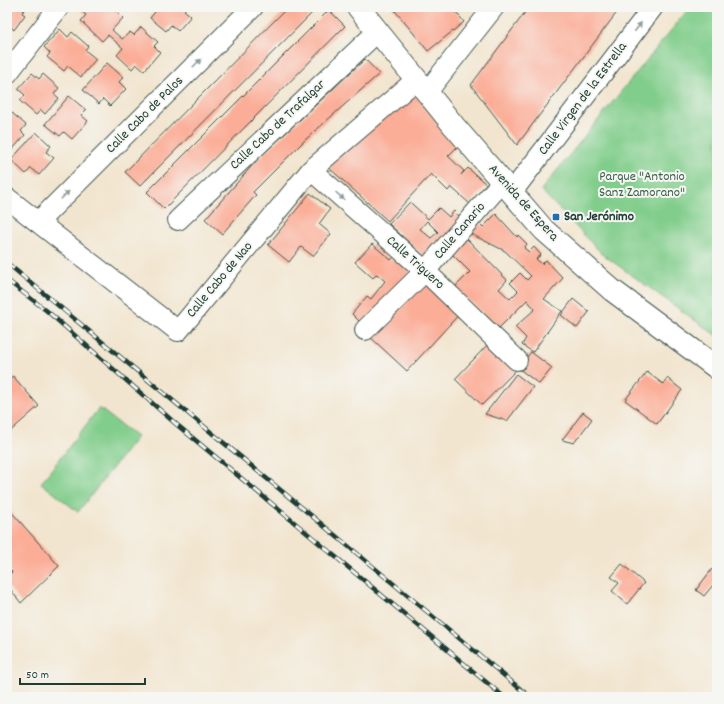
<svg xmlns="http://www.w3.org/2000/svg" width="724" height="704" font-family="Dekko,sans-serif">
	<rect width="100%" height="100%" fill="#f6f6f2"/>
	<filter id="ink" filterUnits="userSpaceOnUse"><feTurbulence type="fractalNoise" baseFrequency=".025" numOctaves="2"/><feDisplacementMap in="SourceGraphic" scale="8" xChannelSelector="R" yChannelSelector="G"/><feConvolveMatrix kernelMatrix="1 2 1 2 8 2 1 2 1" color-interpolation-filters="sRGB"/></filter>
	<filter id="wash" filterUnits="userSpaceOnUse"><feTurbulence type="fractalNoise" baseFrequency=".012" numOctaves="4" result="noise"/><feDisplacementMap in="SourceGraphic" scale="16" xChannelSelector="R" yChannelSelector="G"/><feGaussianBlur stdDeviation="0.9" result="paint"/><feColorMatrix in="noise" values="0 0 0 0 0 0 0 0 0 0 0 0 0 0 0 0 0 1.4 0 .05"/><feComposite in="paint" operator="in"/></filter>
	<g filter="url(#wash)">
		<rect width="100%" height="100%" fill="#f2e5cf"/>
		<g fill="#81cd8b" stroke="#508560">
			<polygon points="690,7 717,7 717,336 602,254 541,190"/>
			<polygon points="99,408 137,437 78,512 41,483"/>
		</g>
		<g id="blocks">
			<g fill="#fbad97" fill-rule="evenodd">
				<polygon points="7,7 26,7 22,13 25,15 14,30 11,27 7,32"/>
				<polygon points="81,7 118,7 120,9 117,12 123,18 112,30 122,39 130,32 134,35 141,27 158,42 154,46 160,52 144,71 136,64 132,69 117,55 123,48 108,35 102,41 81,21 86,15 79,9"/>
				<polygon points="159,7 187,7 184,10 191,16 178,31 171,25 166,31 150,18"/>
				<polygon points="288,7 318,7 140,186 125,172"/>
				<polygon points="392,7 452,7 464,22 428,51"/>
				<polygon points="529,7 621,7 517,145 471,85"/>
				<polygon points="329,10 345,26 164,209 147,192"/>
				<polygon points="60,29 68,37 72,32 88,46 85,50 96,59 81,77 68,66 64,71 47,57 50,53 44,47"/>
				<polygon points="365,59 379,74 305,140 253,192 256,195 222,234 205,219 258,159"/>
				<polygon points="107,63 123,77 119,82 126,89 110,106 103,99 99,104 83,90"/>
				<polygon points="32,73 39,79 43,74 59,88 54,94 59,98 45,114 41,110 36,115 20,101 25,95 18,89"/>
				<polygon points="416,88 458,146 448,156 464,171 461,175 468,168 487,185 470,204 451,187 448,191 431,174 388,221 327,166"/>
				<polygon points="69,96 86,110 81,115 88,121 72,139 64,132 60,136 45,124"/>
				<polygon points="11,112 26,125 21,131 25,135 12,150 8,146 7,148 7,116"/>
				<polygon points="36,132 51,146 46,152 54,158 39,175 31,168 26,174 11,160"/>
				<polygon points="310,193 330,209 319,224 331,234 313,256 301,247 289,262 268,245"/>
				<path d="M410,202l18,17 11,-11 10,9 5,-6 9,9 -36,39 -38,-35zM427,221l11,11 -7,6 -11,-9z"/>
				<polygon points="496,214 517,237 518,235 527,244 524,248 529,252 534,247 541,255 536,259 542,264 546,260 563,278 544,299 562,311 533,352 522,345 526,338 515,327 535,309 527,300 499,328 455,287 470,272 452,254 467,239 507,280 499,289 510,299 518,291 510,283 520,273 527,280 531,276 505,251 465,231 476,220 483,227"/>
				<polygon points="372,244 391,260 394,257 412,274 364,326 352,314 367,296 371,299 385,281 377,274 373,278 355,262"/>
				<polygon points="423,275 462,311 407,371 368,335"/>
				<polygon points="573,299 589,312 577,328 561,315"/>
				<polygon points="490,342 517,369 482,405 455,379"/>
				<polygon points="531,352 552,368 539,384 518,368"/>
				<polygon points="647,372 663,384 667,378 682,390 657,424 625,400"/>
				<polygon points="516,374 533,387 507,421 485,414"/>
				<polygon points="13,376 39,406 7,434 7,381"/>
				<polygon points="583,412 592,419 574,443 562,440"/>
				<polygon points="7,507 59,566 21,603 7,585 7,576 12,572 7,567"/>
				<polygon points="622,564 644,583 627,604 612,591 619,583 611,577"/>
				<polygon points="712,569 717,573 717,580 704,596 696,590"/>
			</g>
		</g>
	</g>
	<g filter="url(#ink)">
		<use href="#blocks" fill-opacity="0" stroke="#3f564b" stroke-width="1"/>
		<g fill="none" stroke-linecap="round" stroke-linejoin="round">
			<g stroke="#3f564b" stroke-width="22">
				<g id="minor">
					<polyline points="7,74 59,7"/>
					<polyline points="427,92 494,7"/>
					<polyline points="311,170 425,271 517,360"/>
					<polyline points="512,192 653,7"/>
					<polyline points="7,198 178,331 311,170 417,79"/>
					<polyline points="178,220 378,31"/>
					<polyline points="38,222 253,7"/>
					<polyline points="365,330 425,271 502,182"/>
				</g>
			</g>
			<g stroke="#3f564b" stroke-width="24">
				<polyline id="tertiary" points="358,7 454,126 544,230 612,290 717,368"/>
			</g>
			<use href="#minor" stroke="#fff" stroke-width="20"/>
			<use href="#tertiary" stroke="#fff" stroke-width="22"/>
			<g stroke="#1f3d34" stroke-width="4.5">
				<g id="rail">
					<polyline points="7,263 530,697"/>
					<polyline points="7,280 47,311 176,424 504,697"/>
				</g>
			</g>
			<use href="#rail" stroke="#f6f6f2" stroke-width="3" stroke-dasharray="9" stroke-linecap="butt"/>
		</g>
		<defs><path id="oneway-solid" d="M-6-.8H1V-3.2L6.5 0L1 3.2V.8H-6Z"/></defs>
		<g fill="#8f9e9a">
			<use href="#oneway-solid" transform="translate(638 27) rotate(-53)"/>
			<use href="#oneway-solid" transform="translate(197 63) rotate(-45)"/>
			<use href="#oneway-solid" transform="translate(65 195) rotate(-45)"/>
			<use href="#oneway-solid" transform="translate(340 196) rotate(42)"/>
		</g>
	</g>
	<rect fill="#1f6fb2" stroke="#f6f6f2" stroke-width="1.5" x="552" y="213" width="8" height="8" rx="2"/>
	<g text-anchor="middle" dominant-baseline="central" stroke-width="4" stroke-linejoin="round" paint-order="stroke">
		<g font-size="14" fill="#1f3d34" stroke="#f6f6f2">
			<text transform="translate(583 99) rotate(-53)">Calle Virgen de la Estrella</text>
			<text transform="translate(145 115) rotate(-45)">Calle Cabo de Palos</text>
			<text transform="translate(278 125) rotate(-43)">Calle Cabo de Trafalgar</text>
			<text transform="translate(523 203) rotate(48)">Avenida de Espera</text>
			<text transform="translate(460 231) rotate(-49)">Calle Canario</text>
			<text transform="translate(415 263) rotate(42)">Calle Triguero</text>
			<text transform="translate(220 280) rotate(-50)">Calle Cabo de Nao</text>
		</g>
		<g font-size="14" fill="#38614a" stroke="#f6f6f2">
			<text x="642" y="177">Parque "Antonio<tspan x="642" dy="16">Sanz Zamorano"</tspan></text>
		</g>
		<g font-size="14" font-weight="bold" fill="#1f3d34" stroke="#f6f6f2" text-anchor="start">
			<text x="564" y="217">San Jerónimo</text>
		</g>
	</g>
	<rect width="724" height="704" fill="none" stroke="#f6f6f2" stroke-width="24"/>
	<path d="M20 678v6h125v-6" fill="none" stroke="#1f3d34" stroke-width="2"/>
	<text x="26" y="678" font-size="12" fill="#1f3d34" stroke="#f6f6f2" stroke-width="3" paint-order="stroke">50 m</text>
</svg>
